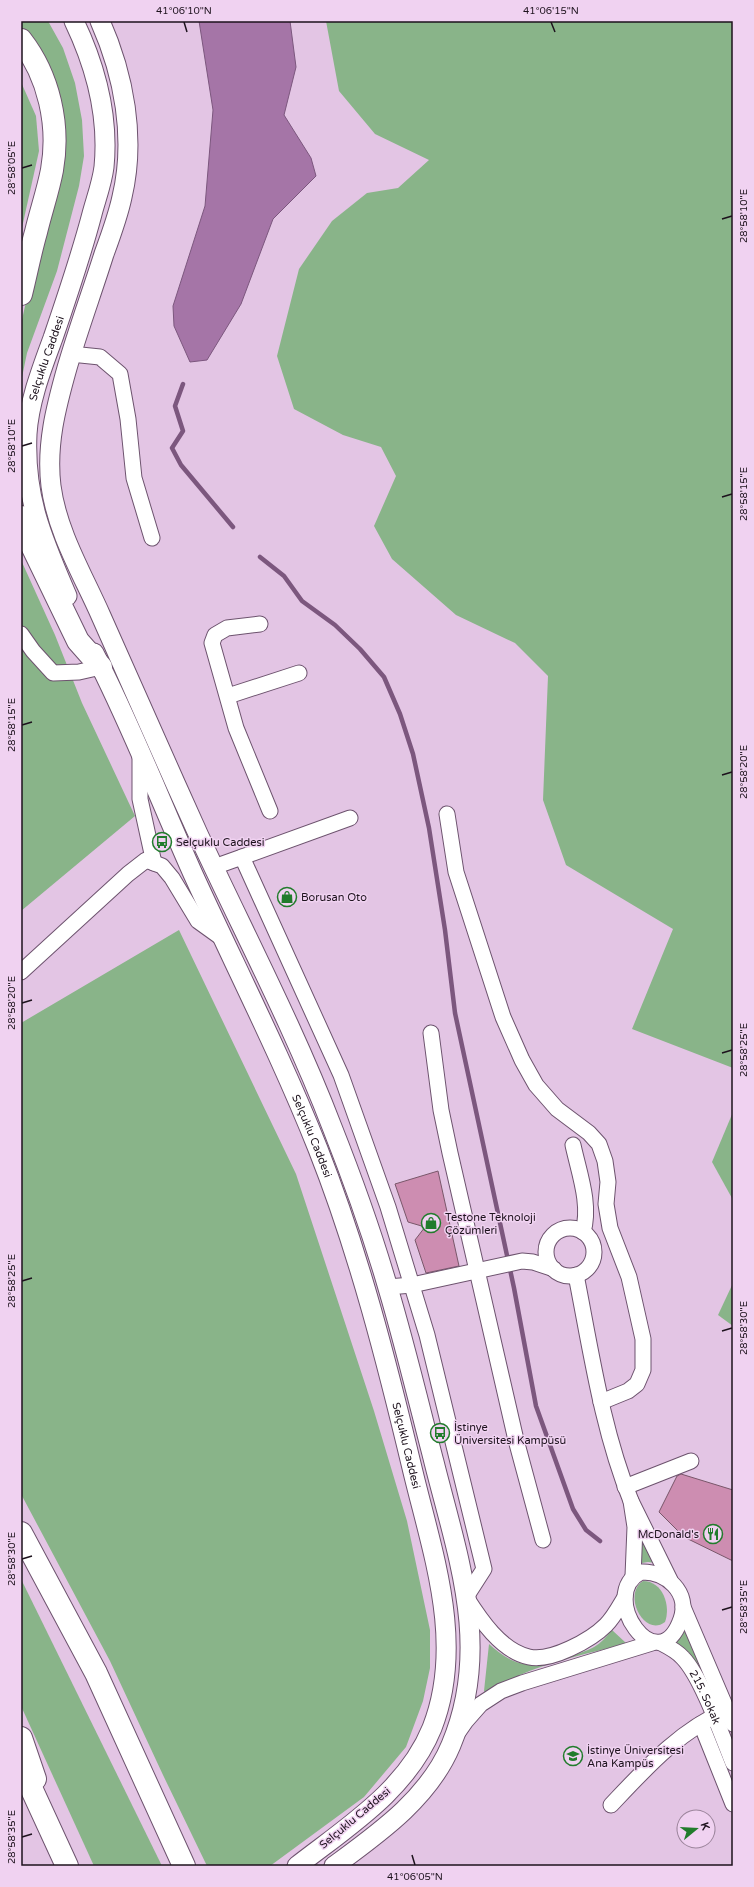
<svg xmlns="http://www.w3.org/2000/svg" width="754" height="1887" font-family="'Varela Round',sans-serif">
	<rect width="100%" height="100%" fill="#e3c5e4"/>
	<g fill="#89b489">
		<polygon points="21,21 48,21 63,48 75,83 82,120 84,156 79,186 57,271 27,353 21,382 21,324 34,266 56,185 35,47 21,28"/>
		<polygon points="326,21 733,21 733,1068 632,1029 673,929 566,865 543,800 548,676 515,643 456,615 392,559 374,526 396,476 381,447 343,435 294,409 277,356 299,269 332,221 367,193 398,188 429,160 375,134 339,91"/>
		<polygon points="21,82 36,116 39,151 21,232"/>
		<polygon points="21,560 55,635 82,703 135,816 21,911"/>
		<polygon points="179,930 296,1174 374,1411 407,1521 430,1630 430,1668 423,1701 406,1747 364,1797 270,1866 207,1866 163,1775 110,1661 21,1494 21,1023"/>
		<polygon points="733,1112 733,1200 712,1162"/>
		<polygon points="733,1283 733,1326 718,1315"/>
		<polygon points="642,1534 655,1563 648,1562 636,1564"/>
		<polygon points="21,1579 162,1866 94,1866 21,1706"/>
		<path d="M643,1581c20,0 28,25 22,41 -21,16 -43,-28 -22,-41z"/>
		<path d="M612,1630l14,13c-47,14 -100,22 -140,51l-2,-3 5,-47c9,8 19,16 31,19 19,6 56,-7 74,-16 7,-4 12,-10 18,-17z"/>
		<polygon points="685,1631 712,1694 674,1643"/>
	</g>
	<polygon fill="#a575a7" stroke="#7c577e" points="199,21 290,21 296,67 284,115 311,158 316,176 273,219 241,304 207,360 190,362 174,326 173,306 205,206 213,110"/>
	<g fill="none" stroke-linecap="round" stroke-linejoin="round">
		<g stroke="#7c577e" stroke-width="4.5">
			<polyline points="183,384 175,406 183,431 172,448 181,465 233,527"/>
			<polyline points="260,557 284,576 302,601 335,625 360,649 384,677 400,714 413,754 429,828 445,930 455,1013 514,1288 536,1406 573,1509 586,1530 600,1541"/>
		</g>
	</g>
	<g fill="#cd8db1" stroke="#79576a">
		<polygon points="438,1171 459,1266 426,1273 415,1240 425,1227 408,1222 395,1184"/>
		<polygon points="681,1474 733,1490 733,1561 684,1537 659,1512 677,1476"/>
	</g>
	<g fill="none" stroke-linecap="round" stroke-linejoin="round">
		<g stroke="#6d536e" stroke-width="17">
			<g id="minor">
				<polyline points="71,354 100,357 120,374 128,419 134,478 152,538"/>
				<polyline points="260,624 227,628 215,635 212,643 236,728 270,811"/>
				<polyline points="21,634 33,651 53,673 79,672 101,667"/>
				<polyline points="228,696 299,673"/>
				<polyline points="140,755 140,799 154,863"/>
				<polyline points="447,814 456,872 503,1017 522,1060 536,1085 557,1109 589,1133 599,1144 605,1161 608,1182 606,1204 610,1228 629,1277 643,1339 643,1370 637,1384 628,1391 601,1402"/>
				<polyline points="242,857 350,818"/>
				<path d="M214,867l28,-10 99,218 47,132 39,128 57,234 -18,28c14,22 35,54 63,60 22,5 62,-17 77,-32 8,-8 13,-18 19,-28"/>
				<polyline points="21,972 128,874 146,860 162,866 172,878 198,921 223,939"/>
				<polyline points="431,1033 441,1110 450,1153 516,1440 543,1540"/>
				<path d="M573,1145c6,28 18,59 10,87"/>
				<circle cx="570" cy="1252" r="24"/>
				<path d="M576,1275c15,76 26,154 55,226"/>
				<polyline points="388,1287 412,1285 522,1261 533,1262 554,1269"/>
				<polyline points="625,1487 691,1461"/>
				<path d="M641,1572c26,-1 49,21 40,47 -23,65 -85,-24 -40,-47z"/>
				<polyline points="633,1576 635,1527 631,1501 670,1580"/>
				<polyline points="683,1607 733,1724"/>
				<path id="s1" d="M661,1643c8,4 16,8 22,15 19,20 39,78 50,105"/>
				<polyline points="701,1724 733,1804"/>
				<polyline points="459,1731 466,1721 481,1704 501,1691 522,1683 652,1643"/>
				<path d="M611,1805c35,-37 69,-75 116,-95"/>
			</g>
		</g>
		<g stroke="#6d536e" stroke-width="21">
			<g id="major">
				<path d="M100,21c24,54 36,117 22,176 -4,19 -11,38 -18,57 -12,38 -26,76 -37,114 -11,39 -21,77 -16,118 6,46 32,89 50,130 33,74 65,147 98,220 45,97 95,192 133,291 21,53 40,106 56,161 17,57 31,116 46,174 24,96 58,186 17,283 -22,53 -72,88 -117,121"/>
				<path id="s2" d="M67,596c-24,-56 -43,-98 -40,-162 2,-33 15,-66 26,-96 14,-41 28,-82 39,-124 4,-15 10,-31 12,-47 5,-51 -8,-100 -30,-146"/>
				<path id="s3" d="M94,653c37,72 66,147 99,221 42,92 88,182 125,275 41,104 69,214 95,323 20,83 52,172 19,256 -25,62 -85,99 -135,138"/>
			</g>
		</g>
		<g stroke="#6d536e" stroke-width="24">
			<g id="highway">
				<path d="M21,40c28,36 39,85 31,130 -4,21 -11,41 -16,62 -6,21 -10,42 -15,62"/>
				<polyline points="21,517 32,546 78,641 101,667"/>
				<polyline points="21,1533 96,1673 184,1866"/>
				<polyline points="21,1738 35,1779"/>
				<polyline points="21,1766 67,1866"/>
			</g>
		</g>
		<use href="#minor" stroke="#fff" stroke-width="15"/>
		<use href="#major" stroke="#fff" stroke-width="19"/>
		<use href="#highway" stroke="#fff" stroke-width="22"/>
	</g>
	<path fill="none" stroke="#1d121d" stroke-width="1.5" d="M184,22l3,10M551,22l4,10M22,168l10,-3M722,219l10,-3M22,446l10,-3M722,497l10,-3M22,725l10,-3M722,775l10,-3M22,1003l10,-3M722,1053l10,-3M22,1281l10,-3M722,1331l10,-3M22,1559l10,-3M722,1610l10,-3M22,1837l10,-3M412,1855l3,10"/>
	<defs>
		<g id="bus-ring" transform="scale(1)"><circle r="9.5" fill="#f0d2f1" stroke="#217c2c" stroke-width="1.5"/><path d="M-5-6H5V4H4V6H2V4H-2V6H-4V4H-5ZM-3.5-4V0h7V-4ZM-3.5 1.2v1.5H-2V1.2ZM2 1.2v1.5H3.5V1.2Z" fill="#217c2c"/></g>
		<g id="shop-ring" transform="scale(1)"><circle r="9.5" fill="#f0d2f1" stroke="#217c2c" stroke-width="1.5"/><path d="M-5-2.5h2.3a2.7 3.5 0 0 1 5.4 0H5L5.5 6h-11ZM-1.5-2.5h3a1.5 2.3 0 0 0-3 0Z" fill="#217c2c"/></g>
		<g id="restaurant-ring" transform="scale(1)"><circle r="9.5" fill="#f0d2f1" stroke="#217c2c" stroke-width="1.5"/><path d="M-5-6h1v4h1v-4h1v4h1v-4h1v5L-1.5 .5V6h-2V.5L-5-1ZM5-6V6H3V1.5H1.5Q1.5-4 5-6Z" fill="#217c2c"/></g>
		<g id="university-ring" transform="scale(1)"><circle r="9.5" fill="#f0d2f1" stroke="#217c2c" stroke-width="1.5"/><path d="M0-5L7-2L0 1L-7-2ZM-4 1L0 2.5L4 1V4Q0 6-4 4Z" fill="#217c2c"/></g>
	</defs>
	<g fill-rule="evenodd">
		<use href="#bus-ring" x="162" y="842"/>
		<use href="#shop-ring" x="287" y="897"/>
		<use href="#shop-ring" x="431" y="1223"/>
		<use href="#bus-ring" x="440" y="1433"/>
		<use href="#restaurant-ring" x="713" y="1534"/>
		<use href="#university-ring" x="573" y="1756"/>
	</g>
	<g text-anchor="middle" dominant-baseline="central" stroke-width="3" stroke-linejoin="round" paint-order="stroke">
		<g font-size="11" fill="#1d121d" stroke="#f0d2f1">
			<text stroke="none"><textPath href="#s2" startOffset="247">Selçuklu Caddesi</textPath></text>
			<text stroke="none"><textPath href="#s3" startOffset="530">Selçuklu Caddesi</textPath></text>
			<text stroke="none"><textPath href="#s3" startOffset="854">Selçuklu Caddesi</textPath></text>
			<text stroke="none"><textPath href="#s1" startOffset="72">215. Sokak</textPath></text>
			<text transform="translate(355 1818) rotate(-40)">Selçuklu Caddesi</text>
		</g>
		<g font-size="11" fill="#1d121d" stroke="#f0d2f1" text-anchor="start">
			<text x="176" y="842">Selçuklu Caddesi</text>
			<text x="301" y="897">Borusan Oto</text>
			<text x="445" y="1217">Testone Teknoloji<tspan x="445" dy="13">Çözümleri</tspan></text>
			<text x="454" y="1427">İstinye<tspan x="454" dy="13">Üniversitesi Kampüsü</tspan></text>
			<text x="699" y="1534" text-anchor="end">McDonald's</text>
			<text x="587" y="1750">İstinye Üniversitesi<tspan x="587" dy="13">Ana Kampüs</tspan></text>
		</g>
	</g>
	<rect width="754" height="1887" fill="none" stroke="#f0d2f1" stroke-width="44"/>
	<g transform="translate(696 1829) rotate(72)"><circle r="19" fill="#f0d2f1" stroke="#9c859c"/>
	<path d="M0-3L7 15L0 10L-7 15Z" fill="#217c2c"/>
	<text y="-6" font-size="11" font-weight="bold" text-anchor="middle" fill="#1d121d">K</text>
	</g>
	<rect x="22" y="22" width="710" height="1843" fill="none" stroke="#1d121d" stroke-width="1.5"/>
	<g font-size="10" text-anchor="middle" fill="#1d121d">
		<text x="184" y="14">41°06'10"N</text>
		<text x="551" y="14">41°06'15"N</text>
		<text transform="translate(11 168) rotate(-90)" y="4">28°58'05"E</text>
		<text transform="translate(743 216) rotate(-90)" y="4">28°58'10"E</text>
		<text transform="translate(11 446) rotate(-90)" y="4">28°58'10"E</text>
		<text transform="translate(743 494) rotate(-90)" y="4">28°58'15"E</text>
		<text transform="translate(11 725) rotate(-90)" y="4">28°58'15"E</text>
		<text transform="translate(743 772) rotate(-90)" y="4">28°58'20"E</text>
		<text transform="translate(11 1003) rotate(-90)" y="4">28°58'20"E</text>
		<text transform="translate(743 1050) rotate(-90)" y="4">28°58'25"E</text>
		<text transform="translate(11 1281) rotate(-90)" y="4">28°58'25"E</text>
		<text transform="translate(743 1328) rotate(-90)" y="4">28°58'30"E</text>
		<text transform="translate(11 1559) rotate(-90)" y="4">28°58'30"E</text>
		<text transform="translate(743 1607) rotate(-90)" y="4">28°58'35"E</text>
		<text transform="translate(11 1837) rotate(-90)" y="4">28°58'35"E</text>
		<text x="415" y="1880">41°06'05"N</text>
	</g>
</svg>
